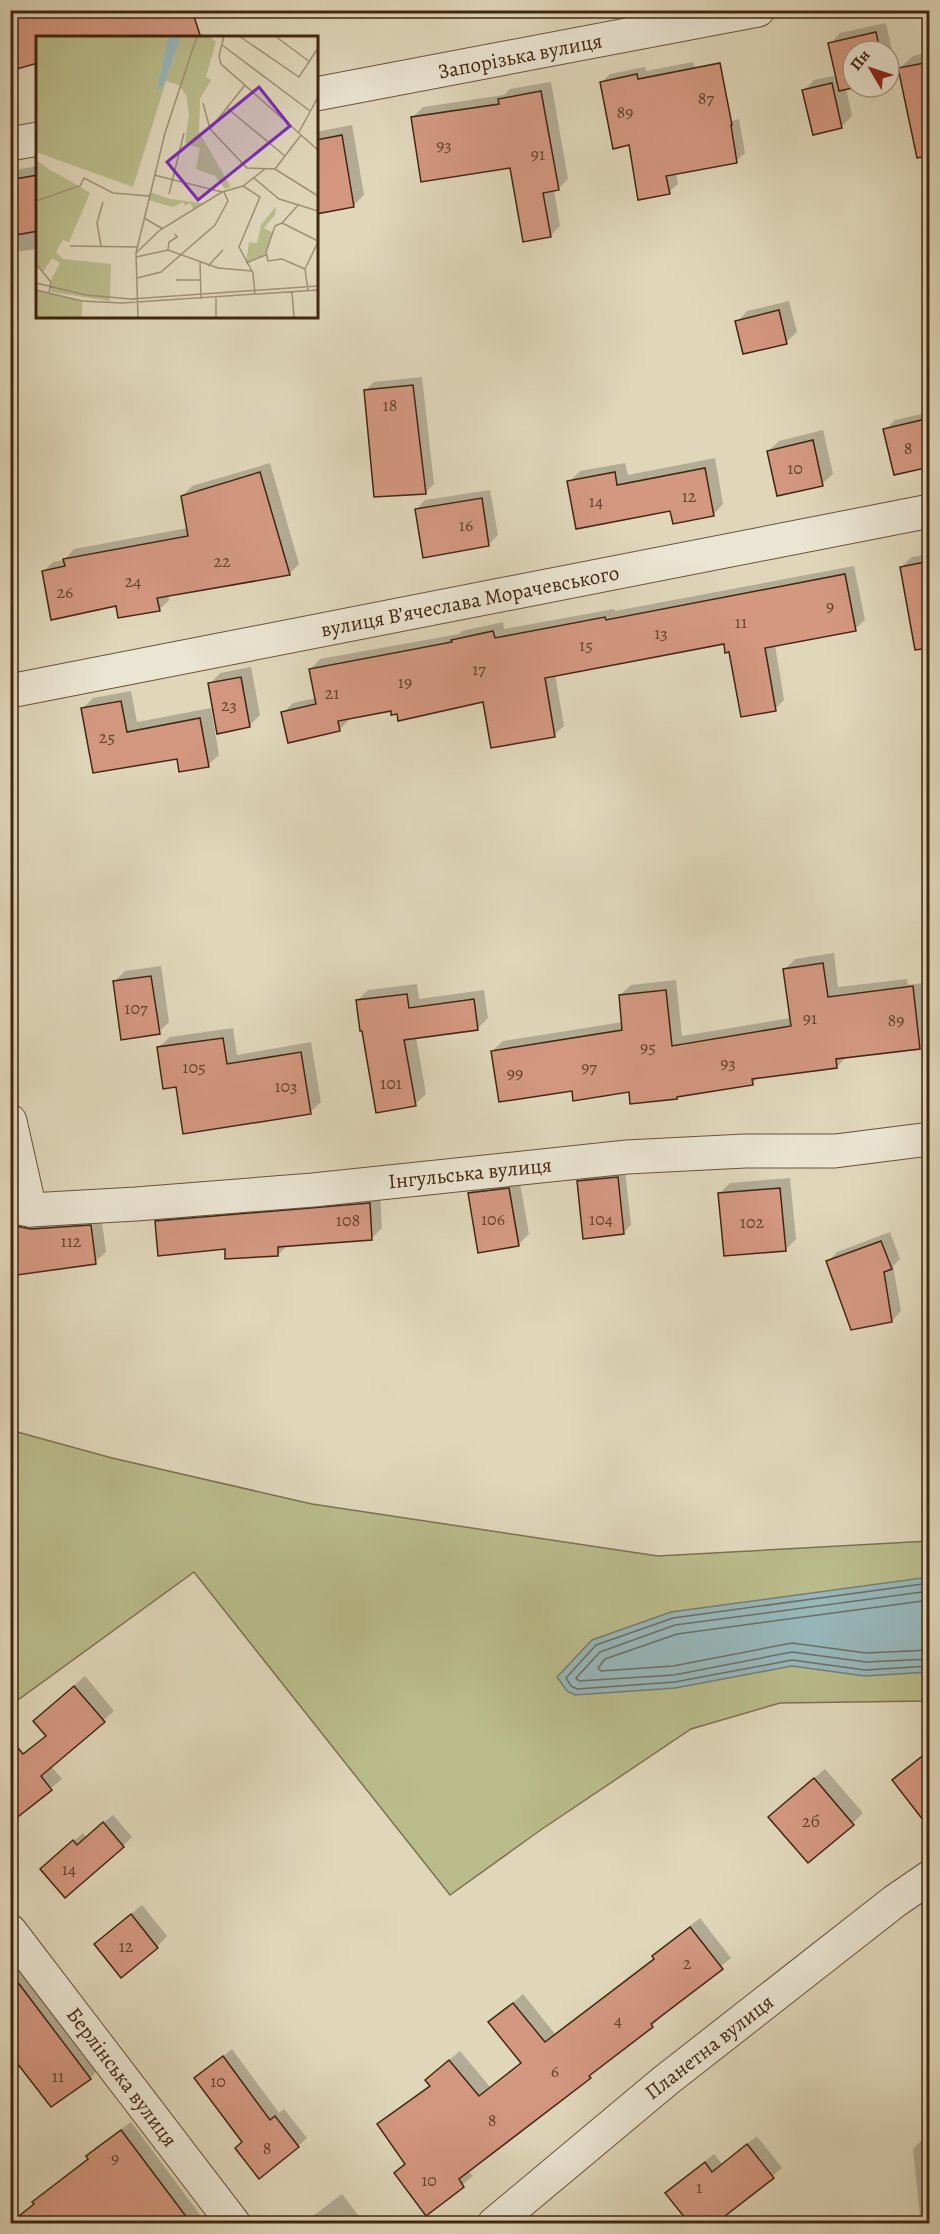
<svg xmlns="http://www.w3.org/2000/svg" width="940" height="2234" font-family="Alegreya,serif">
	<rect width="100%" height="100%" fill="#e0d7bb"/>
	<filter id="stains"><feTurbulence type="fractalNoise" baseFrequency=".00333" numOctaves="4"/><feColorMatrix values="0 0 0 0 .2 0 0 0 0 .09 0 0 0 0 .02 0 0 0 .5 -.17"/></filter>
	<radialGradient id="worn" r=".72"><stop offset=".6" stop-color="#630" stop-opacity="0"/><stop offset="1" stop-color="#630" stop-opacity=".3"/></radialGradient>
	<polygon fill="#babc8b" stroke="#7e714e" stroke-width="1.5" points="10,1430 112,1458 312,1504 658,1556 929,1541 929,1701 780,1703 691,1729 542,1829 450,1895 194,1572 11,1705"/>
	<polygon fill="#97b7ba" stroke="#757d76" stroke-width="1.5" points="929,1577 929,1672 865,1676 792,1666 675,1688 575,1695 567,1691 557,1677 592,1640 671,1612"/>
	<g fill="#0003">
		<polygon points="10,10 150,10 38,38 10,69"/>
		<polygon points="886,23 896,69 889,76 889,51 853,51 853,86 846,88 852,116 841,127 804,90 814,80 837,75 830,44 840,33"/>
		<polygon points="930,52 930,113 899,69 913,56"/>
		<polygon points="693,62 717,125 739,119 745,153 736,161 676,173 678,184 669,192 630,143 601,83 610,74 645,67 646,71"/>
		<polygon points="551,82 568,179 558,189 554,190 560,226 550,236 511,167 413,117 423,107 504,95 510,89"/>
		<polygon points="352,125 364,195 354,205 316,212 316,132"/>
		<polygon points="38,166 38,249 14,252 19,275 10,284 10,171"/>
		<polygon points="789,301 797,332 786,342 737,322 747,311"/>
		<polygon points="422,377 434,484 425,493 365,391 374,382"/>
		<polygon points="930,412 930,466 885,430 895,420"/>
		<polygon points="823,430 833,474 822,484 768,451 779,441"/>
		<polygon points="715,458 723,504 713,515 672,509 569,482 580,471 625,463 628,475"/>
		<polygon points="270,463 299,564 290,573 168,595 169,600 159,610 117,604 43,572 53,562 64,560 74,549 188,528 182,496 192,486"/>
		<polygon points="490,490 498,535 489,544 416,510 425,500"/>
		<polygon points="930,554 930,608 901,567 912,557"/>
		<polygon points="854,566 865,620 855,629 775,645 784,700 775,709 725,642 555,674 564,726 554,735 485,700 392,710 348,717 349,720 339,730 283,713 293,703 316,698 311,669 320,659 459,634 462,631 503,622 504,629 614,609 615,611"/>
		<polygon points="251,667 260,715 249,726 210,684 220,673"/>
		<polygon points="131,691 137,722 211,708 219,755 208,765 178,757 94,771 83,708 93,698"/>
		<polygon points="10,728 16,761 10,767"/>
		<polygon points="834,953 838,987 907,979 908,985 924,983 930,1037 920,1047 847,1056 837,1067 760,1076 752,1084 680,1095 677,1098 630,1091 573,1089 492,1051 503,1041 623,1022 620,995 631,985 676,980 682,1036 791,1018 785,969 795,959"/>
		<polygon points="161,966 169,1022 159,1032 114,982 125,971"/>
		<polygon points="417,984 419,999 484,990 488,1018 477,1029 416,1037 426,1094 415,1104 357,1001 368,990"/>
		<polygon points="233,1028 237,1055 311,1042 321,1102 310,1112 178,1086 159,1047 170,1037"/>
		<polygon points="625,1170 631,1225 623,1233 579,1182 587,1174"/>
		<polygon points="519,1178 529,1234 518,1245 470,1193 480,1183"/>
		<polygon points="790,1178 796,1239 785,1250 720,1193 730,1183"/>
		<polygon points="380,1193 382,1228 372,1238 288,1245 278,1255 226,1247 156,1222 167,1211"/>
		<polygon points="10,1211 101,1215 106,1252 95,1262 10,1274"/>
		<polygon points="890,1232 900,1259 893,1266 901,1311 892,1321 828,1262 837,1252"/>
		<polygon points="85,1676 114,1711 51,1766 62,1779 12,1820 10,1764 47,1735 46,1710"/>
		<polygon points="825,1769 863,1813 852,1824 781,1806"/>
		<polygon points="113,1815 132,1837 123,1846 51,1860 83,1833 86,1837"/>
		<polygon points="142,1905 167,1936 157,1947 107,1934"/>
		<polygon points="700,1918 731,1958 661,2015 662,2016 652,2026 468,2170 473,2176 426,2214 396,2173 406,2163 379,2124 389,2115 431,2084 437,2070 460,2051 490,2087 522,2062 490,2022 523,1994 555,2034 655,1957 654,1956 664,1946"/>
		<polygon points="10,1946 100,2068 90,2078 10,2051"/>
		<polygon points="232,2049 279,2113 284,2109 307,2138 298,2146 243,2142 196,2078"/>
		<polygon points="131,2122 207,2224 136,2224 107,2185 56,2224 10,2224 35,2203 43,2193 89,2158 88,2156 96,2147"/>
		<polygon points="757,2136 782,2168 714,2224 691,2224 667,2193 714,2154 722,2164"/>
		<polygon points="922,2140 930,2140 930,2215 920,2216 913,2149"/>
		<polygon points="342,2194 365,2224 304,2224 305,2222"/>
	</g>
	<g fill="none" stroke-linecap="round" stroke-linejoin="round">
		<g stroke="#6c6e65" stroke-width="1.5">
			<polyline points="930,1583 673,1618 596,1645 566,1678 571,1686 577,1689 675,1682 792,1660 865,1670 930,1666"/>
			<polyline points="930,1591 675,1625 600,1652 576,1678 579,1681 674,1675 792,1652 866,1662 930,1659"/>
			<polyline points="930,1600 677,1634 605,1659 598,1668 601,1671 673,1666 792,1643 866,1653 930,1650"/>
		</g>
	</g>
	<g fill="#d49881" stroke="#412610" stroke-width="1.5">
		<polygon points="26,10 192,10 201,38 38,38 38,63 10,71 10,15"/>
		<polygon points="876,32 880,51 853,51 853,87 857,87 839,91 828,43"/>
		<polygon points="930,62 930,156 917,158 898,68"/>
		<polygon points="720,63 732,125 731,125 737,163 666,176 670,194 638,200 629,145 613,149 600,82 637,74 638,79"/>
		<polygon points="832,83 842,128 813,135 802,90"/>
		<polygon points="541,91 559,190 543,193 551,237 523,242 510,168 421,182 411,117 499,104 498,99"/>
		<polygon points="342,135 354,207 316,214 316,140"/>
		<polygon points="38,175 38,231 10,236 10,180"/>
		<polygon points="779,310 787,344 743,354 735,321"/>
		<polygon points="413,385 426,494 374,497 364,390"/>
		<polygon points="930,418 930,467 894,475 883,429"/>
		<polygon points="813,440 823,486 777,496 767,451"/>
		<polygon points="705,468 714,516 673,524 670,511 576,529 567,481 615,472 617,485"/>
		<polygon points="260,472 290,575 157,598 160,611 118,618 116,606 51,620 42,571 65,566 63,559 188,536 181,496"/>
		<polygon points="482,498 489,546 423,558 415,509"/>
		<polygon points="930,561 930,648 915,650 900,567"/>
		<polygon points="845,574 856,631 765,648 776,711 741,717 729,652 725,653 724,644 545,678 555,737 491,748 483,702 398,721 397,714 391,715 391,711 338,721 340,731 288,743 281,712 316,704 309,669 452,642 451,640 493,631 495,638 605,617 606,620"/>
		<polygon points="241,677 250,727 217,734 208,683"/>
		<polygon points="121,701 127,732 200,718 209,767 179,772 177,759 93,773 81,708"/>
		<polygon points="823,963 828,997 913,986 920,1049 836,1059 837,1068 752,1079 753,1085 677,1097 677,1099 630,1104 629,1092 573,1101 572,1091 499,1102 491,1051 622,1030 619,995 666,990 672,1046 791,1026 783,969"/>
		<polygon points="151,976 160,1034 121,1040 113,981"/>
		<polygon points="407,994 409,1008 474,999 478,1030 404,1040 416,1106 376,1113 362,1031 360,1031 356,1000"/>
		<polygon points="223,1038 227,1064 301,1052 311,1114 183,1134 176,1087 163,1089 157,1047"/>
		<polygon points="618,1177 624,1234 583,1239 577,1181"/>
		<polygon points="509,1188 519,1246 478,1253 468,1193"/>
		<polygon points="780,1188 786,1251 724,1256 718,1193"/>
		<polygon points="370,1203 372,1240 278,1247 278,1256 225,1259 225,1249 158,1256 155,1221"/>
		<polygon points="10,1225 31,1229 91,1225 96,1264 10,1276"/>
		<polygon points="881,1241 892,1269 884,1272 892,1322 851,1330 826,1261"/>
		<polygon points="74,1686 105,1722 41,1776 52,1790 10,1823 10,1738 23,1754 46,1736 33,1721"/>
		<polygon points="930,1750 930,1829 892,1780"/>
		<polygon points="814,1778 854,1825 808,1863 768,1817"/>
		<polygon points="103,1822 124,1847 65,1898 40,1869 73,1840 77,1845"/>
		<polygon points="131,1914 158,1948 121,1978 94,1944"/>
		<polygon points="690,1927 723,1969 651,2024 653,2027 589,2076 591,2078 459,2179 464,2187 426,2216 394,2173 405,2164 377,2124 430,2086 425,2080 449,2060 479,2096 521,2063 488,2022 513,2003 545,2042 654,1959 652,1956"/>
		<polygon points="10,1972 91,2079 51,2107 10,2054"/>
		<polygon points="223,2056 270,2120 275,2116 299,2147 259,2179 235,2148 242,2142 194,2078"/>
		<polygon points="121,2130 191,2223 10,2223 34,2204 32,2202 88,2159 86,2156"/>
		<polygon points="747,2144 774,2178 716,2223 689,2223 665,2193 705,2162 712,2172"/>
	</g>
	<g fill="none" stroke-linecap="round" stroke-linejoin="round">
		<g stroke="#69523b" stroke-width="35">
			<g id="minor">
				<polyline points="316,94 758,10"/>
				<polyline points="10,144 38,139"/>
				<polyline points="10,691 930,511"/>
				<polyline points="10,1121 30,1210"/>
				<polyline points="10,1206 30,1210 136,1204 313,1190 627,1157 745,1151 835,1151 930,1139"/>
				<polyline points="10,1931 234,2224"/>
				<polyline points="494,2224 665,2081 895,1901 930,1877"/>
			</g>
		</g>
		<use href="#minor" stroke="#ebe5d3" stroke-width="33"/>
	</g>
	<g text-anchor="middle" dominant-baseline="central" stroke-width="6" stroke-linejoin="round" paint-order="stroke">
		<g font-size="18" fill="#66422c">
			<text x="706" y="98">87</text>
			<text x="625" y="112">89</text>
			<text x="444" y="145">93</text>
			<text x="538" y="154">91</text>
			<text x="390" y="405">18</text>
			<text x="908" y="448">8</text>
			<text x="795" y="468">10</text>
			<text x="689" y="496">12</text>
			<text x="596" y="501">14</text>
			<text x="466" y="525">16</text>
			<text x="222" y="561">22</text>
			<text x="133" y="581">24</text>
			<text x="65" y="592">26</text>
			<text x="830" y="606">9</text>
			<text x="741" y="622">11</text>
			<text x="661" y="633">13</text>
			<text x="586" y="645">15</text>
			<text x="479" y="669">17</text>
			<text x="405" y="682">19</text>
			<text x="332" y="693">21</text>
			<text x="229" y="705">23</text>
			<text x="107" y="737">25</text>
			<text x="136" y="1008">107</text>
			<text x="810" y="1018">91</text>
			<text x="896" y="1020">89</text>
			<text x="648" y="1047">95</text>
			<text x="728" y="1063">93</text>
			<text x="194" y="1067">105</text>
			<text x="589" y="1067">97</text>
			<text x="515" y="1073">99</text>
			<text x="391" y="1083">101</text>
			<text x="286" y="1086">103</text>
			<text x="493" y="1219">106</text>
			<text x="601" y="1219">104</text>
			<text x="348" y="1220">108</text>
			<text x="752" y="1222">102</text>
			<text x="71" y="1241">112</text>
			<text x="811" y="1821">2б</text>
			<text x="69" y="1869">14</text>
			<text x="126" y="1946">12</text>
			<text x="687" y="1963">2</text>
			<text x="618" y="2020">4</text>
			<text x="555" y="2071">6</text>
			<text x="58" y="2076">11</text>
			<text x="218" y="2081">10</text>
			<text x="492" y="2120">8</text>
			<text x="267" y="2148">8</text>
			<text x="115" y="2158">9</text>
			<text x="429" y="2180">10</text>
			<text x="699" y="2187">1</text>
		</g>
		<g font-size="21" fill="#412610" stroke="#ebe5d3">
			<text transform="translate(520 56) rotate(-11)">Запорізька вулиця</text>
			<text transform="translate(470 601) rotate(-11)">вулиця В’ячеслава Морачевського</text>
			<text transform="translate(470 1173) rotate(-6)">Інгульська вулиця</text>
			<text transform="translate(709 2047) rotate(-38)">Планетна вулиця</text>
			<text transform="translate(122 2077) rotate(53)">Берлінська вулиця</text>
		</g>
	</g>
	<g transform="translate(36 36)">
		<rect width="282" height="282" fill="#e0d7bb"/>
		<path d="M0,0h132l-12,57 9,-11 16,-46h28l7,6 -10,35 5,3 -11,19 -1,33 32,55 -6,2 -10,-13 -19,-7 4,-21 -15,-5 4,-29 -3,-19 -7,-10 -13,-4 -33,106 -97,-35zM0,124l14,10 29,16 -43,15zM44,151l10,6 -21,49 -6,-2 -7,12 7,7 48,5 -1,37 -59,-9 1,-14 8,-15 -8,-5 -9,14 -7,-10v-60zM114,156l20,7 32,4 -8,7 -4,-7 -5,3 -2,-4 -10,5 -25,-7zM240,170l-1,9 -11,13 9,5 -7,22 -20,8 3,-21 8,1 4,-18zM0,254l46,11v17h-46z" fill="#babc8b"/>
		<path d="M132,0h13l-16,46 -9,11z" fill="#97b7ba"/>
		<path fill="none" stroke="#a09077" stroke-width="1.5" d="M188,0l-5,20 2,8 97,86M203,0l60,41 19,-29M239,0l35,26M186,9l88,66M167,67l7,26 37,39 28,1 43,27M191,72l58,48M174,93l35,-44M263,96l19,-35M239,133l26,-34M118,139l68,17M218,142l25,21 39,12M207,150l17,11 -21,50 14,26 2,22M133,158l15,-61M0,165l44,-15 4,-8 29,15 36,3M263,168l-17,19 36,18M108,182l19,11M246,187l-7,3 -9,26 2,9 14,-2 23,10M34,210l67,1M65,210l-4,-23 6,-21M132,214l1,-8 8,-5 -2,-3M100,217l29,-120 32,-97M100,221l32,-7 50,18 34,3M164,226l1,37M210,227l20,-8M0,228l15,18 -2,11M172,230l15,-16M101,242l24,-6 54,-47 13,-24 -4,-9M140,244h24M0,247l50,12 45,4 187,-13M0,254l46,11 40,2 196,-13M272,255l-3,-22 13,-27M256,256l2,26M180,262v20M102,282l-2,-65 24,-23 62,-38 21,-6 22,-17"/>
		<path fill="#7b2cbf" fill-opacity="0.15" stroke="#7b2cbf" stroke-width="3" d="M223,51l31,39 -92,74 -31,-38z"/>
		<rect width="282" height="282" fill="none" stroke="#412610" stroke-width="3"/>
	</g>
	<rect width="940" height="2234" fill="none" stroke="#e0d7bb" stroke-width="36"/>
	<rect x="12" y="12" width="916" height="2210" fill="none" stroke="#412610" stroke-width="3"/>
	<rect x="18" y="18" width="904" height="2198" fill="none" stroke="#412610" stroke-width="1.5"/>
	<g transform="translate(871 69) rotate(309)"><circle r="28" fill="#ebe5d3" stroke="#a79985" stroke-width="1.5"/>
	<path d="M0-4.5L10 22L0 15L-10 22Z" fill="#8f2418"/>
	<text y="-9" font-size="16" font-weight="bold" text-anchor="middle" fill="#412610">Пн</text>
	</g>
	<rect width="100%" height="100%" filter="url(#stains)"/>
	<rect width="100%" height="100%" fill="url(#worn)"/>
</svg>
